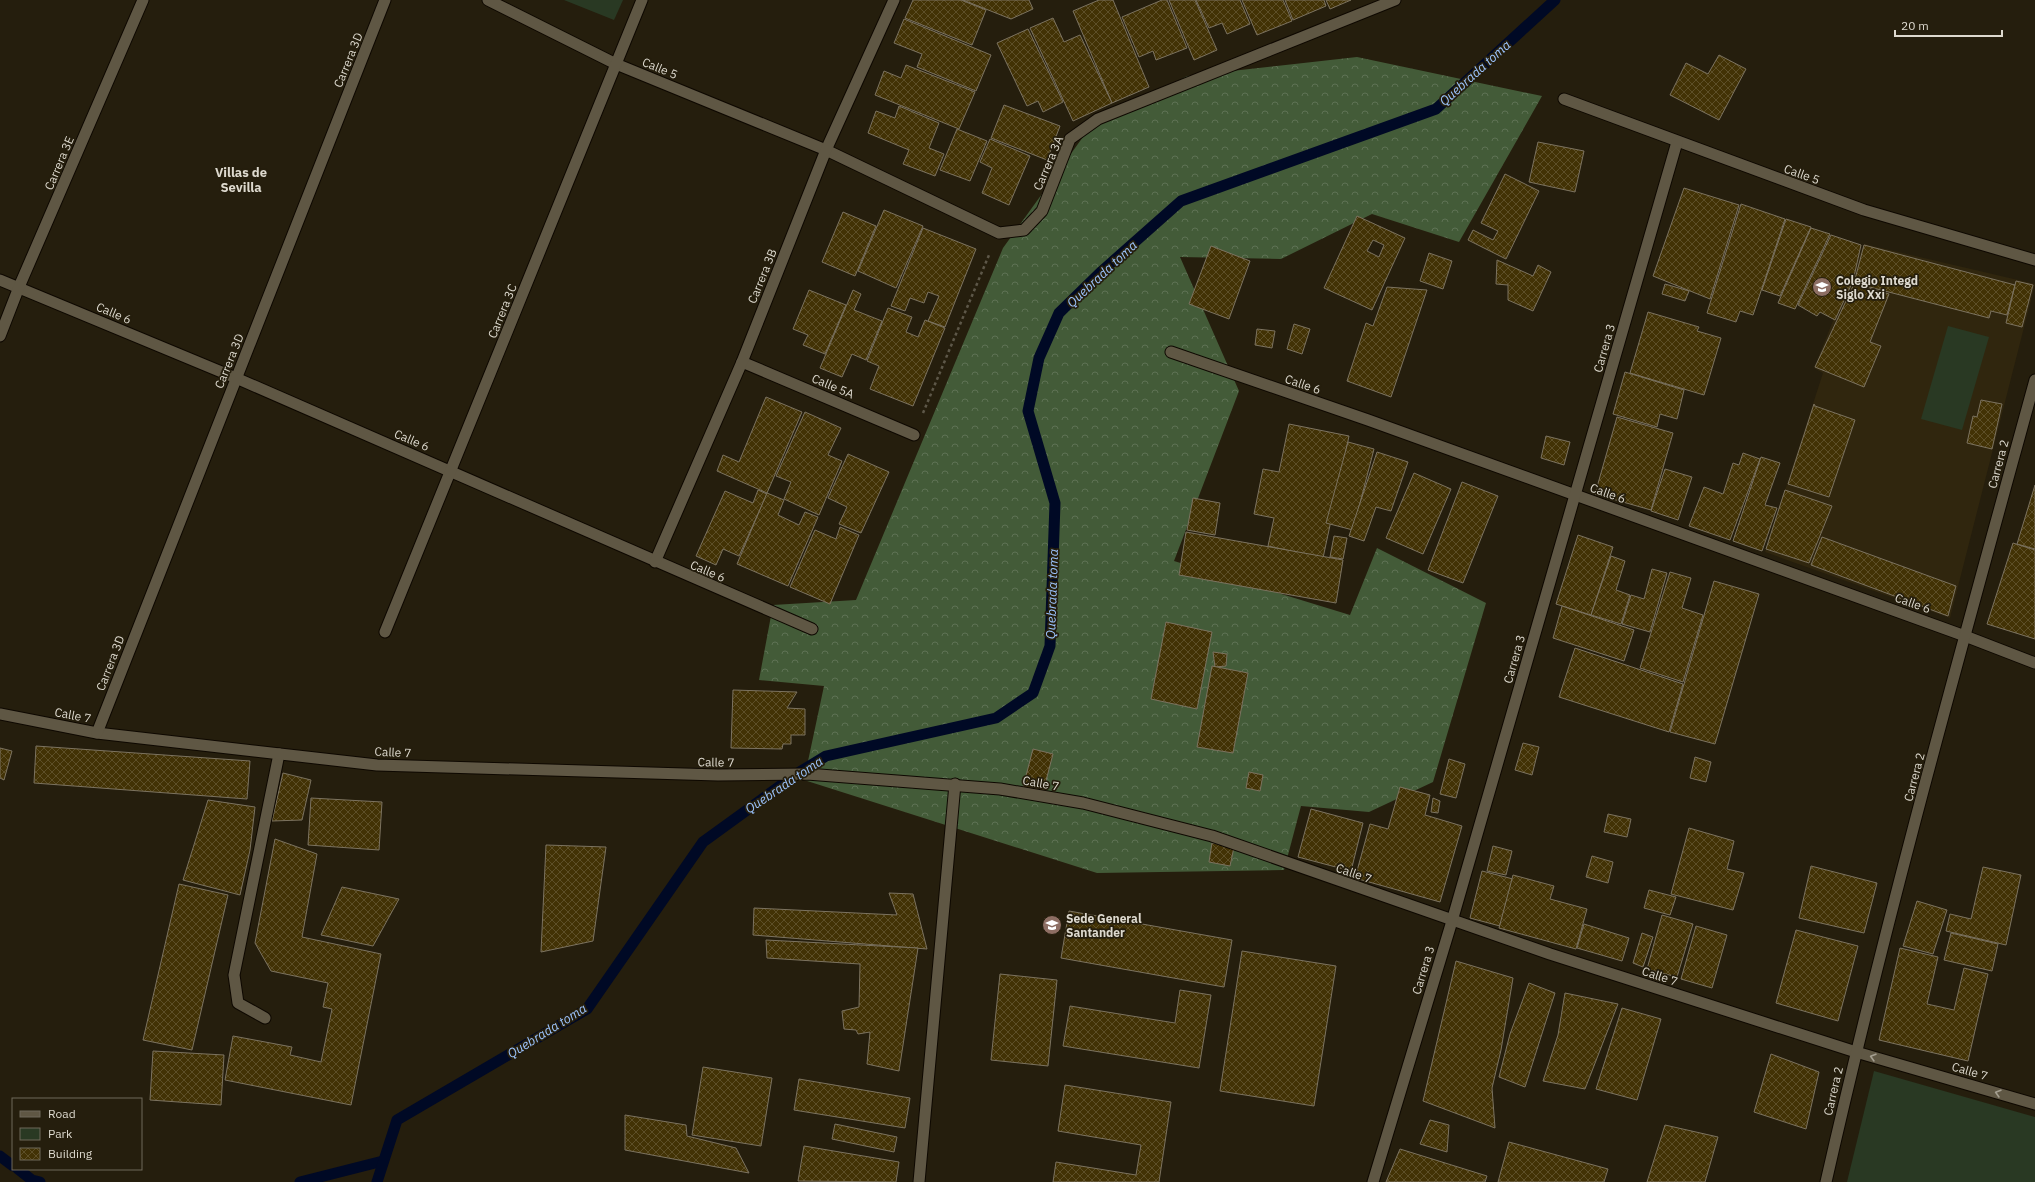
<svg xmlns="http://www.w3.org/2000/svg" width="2035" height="1182" font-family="'IBM Plex Sans',sans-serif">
	<defs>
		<pattern id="forest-crowns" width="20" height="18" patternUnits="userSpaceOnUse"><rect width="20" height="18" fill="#435b38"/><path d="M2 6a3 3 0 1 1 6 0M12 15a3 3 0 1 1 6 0" fill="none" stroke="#5e7254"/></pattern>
		<pattern id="building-cross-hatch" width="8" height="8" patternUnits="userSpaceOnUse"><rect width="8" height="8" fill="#423205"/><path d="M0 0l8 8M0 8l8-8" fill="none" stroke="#5d4f28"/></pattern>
	</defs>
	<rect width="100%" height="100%" fill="#251e0d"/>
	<polygon fill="#30260e" points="1864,244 2035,284 1950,618 1765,552 1823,373 1814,368"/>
	<g fill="#293923">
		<polygon points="564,0 623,0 614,20"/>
		<polygon points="1948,326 1989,337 1962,430 1921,419"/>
		<polygon points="1874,1071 2035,1117 2035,1182 1847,1182"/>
	</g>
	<polygon fill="url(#forest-crowns)" points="1357,57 1542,96 1459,242 1372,214 1281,259 1180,257 1239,391 1174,561 1350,615 1377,548 1486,603 1433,782 1369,812 1301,806 1284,870 1097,873 804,780 824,686 759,680 773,605 856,600 1003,248 1088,130 1187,76"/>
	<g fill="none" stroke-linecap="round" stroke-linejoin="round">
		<g stroke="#000925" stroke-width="11">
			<polyline points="0,1156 13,1166"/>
			<polyline points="18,1169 32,1180 40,1182"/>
			<polyline points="300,1182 383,1161"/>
			<polyline points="377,1182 397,1120 587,1009 703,842 798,773 826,756 996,718 1033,693 1050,646 1055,503 1028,411 1039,358 1059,313 1102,271 1181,201 1436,109 1555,0"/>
		</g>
	</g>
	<g fill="url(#building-cross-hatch)" stroke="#7c7360" fill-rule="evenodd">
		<polygon points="913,0 961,0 986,10 972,45 905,18"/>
		<polygon points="963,0 1029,0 1033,9 1011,19"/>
		<polygon points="1099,0 1113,0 1149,87 1112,103 1073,11"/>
		<polygon points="1162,0 1167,0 1187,48 1156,60 1153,51 1139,57 1122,17"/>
		<polygon points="1169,0 1195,0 1217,50 1194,60"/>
		<polygon points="1196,0 1240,0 1250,24 1227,34 1222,23 1209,28"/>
		<polygon points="1242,0 1283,0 1292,21 1257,35"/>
		<polygon points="1285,0 1324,0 1326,6 1293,20"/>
		<polygon points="1326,0 1351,0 1330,9"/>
		<polygon points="1053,18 1064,42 1080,35 1112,103 1073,121 1030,28"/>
		<polygon points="904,19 991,55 976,91 917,67 922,54 894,43"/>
		<polygon points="1028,29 1063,102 1043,112 1038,101 1027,106 997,43"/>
		<polygon points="1719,55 1746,69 1719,120 1670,95 1686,63 1708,74"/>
		<polygon points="906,65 975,92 959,129 875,95 884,71 901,78"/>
		<polygon points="1004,105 1060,126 1047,160 991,138"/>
		<polygon points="899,106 939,123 929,148 944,154 935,176 903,164 909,150 868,133 876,111 895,118"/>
		<polygon points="957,129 987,141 970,181 940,170"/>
		<polygon points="990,139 1030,156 1009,205 982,193 992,168 980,162"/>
		<polygon points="1538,142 1584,151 1575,192 1529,182"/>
		<polygon points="1505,174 1539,191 1506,259 1468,240 1473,230 1493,240 1498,231 1481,223"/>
		<polygon points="1684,188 1739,205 1710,299 1653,276"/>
		<polygon points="1741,204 1785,219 1753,315 1740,311 1736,322 1707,313"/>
		<polygon points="884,210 923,226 896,288 858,271"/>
		<polygon points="843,212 876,226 855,276 822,262"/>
		<path d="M1357,216l48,22 -33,72 -48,-22zM1373,240l11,5 -5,12 -12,-6z"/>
		<polygon points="1786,219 1811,227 1780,296 1762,290"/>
		<polygon points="923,228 976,249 945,327 928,321 939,296 928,292 924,303 910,298 905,311 891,306"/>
		<polygon points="1811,228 1830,234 1795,309 1778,303"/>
		<polygon points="1831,235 1861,245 1853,281 1835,320 1820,312 1817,316 1798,305"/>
		<polygon points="1864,245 2015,285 2007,315 1991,311 1989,318 1854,283"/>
		<polygon points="1211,246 1250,261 1229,319 1189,304"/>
		<polygon points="1429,253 1452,261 1443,289 1420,281"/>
		<polygon points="1497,260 1533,276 1538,265 1551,272 1533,311 1508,300 1508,285 1496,284"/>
		<polygon points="2016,281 2033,285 2022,327 2006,323"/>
		<polygon points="1665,284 1689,291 1685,301 1662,294"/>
		<polygon points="1854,284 1889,294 1870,342 1881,346 1864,387 1815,367"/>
		<polygon points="1387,287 1427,290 1391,397 1347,381 1366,323 1373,326"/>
		<polygon points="809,290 846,305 825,354 803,345 808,335 793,329"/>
		<polygon points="853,290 861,294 854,310 882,321 866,360 852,354 842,377 820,368"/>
		<polygon points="888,308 912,317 906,332 918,337 925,320 945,328 913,406 870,389 879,366 867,361"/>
		<polygon points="1648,312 1699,327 1697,331 1721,338 1704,395 1630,373"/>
		<polygon points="1294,324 1310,329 1302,354 1287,349"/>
		<polygon points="1257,329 1275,331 1272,348 1255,345"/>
		<polygon points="1625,372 1684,390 1677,419 1660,414 1657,427 1613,414"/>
		<polygon points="766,397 802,412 767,493 717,471 723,455 739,462"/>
		<polygon points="1981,400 2002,404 1992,449 1967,443 1973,416 1977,417"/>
		<polygon points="1814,404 1815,406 1855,420 1829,497 1788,484"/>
		<polygon points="805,412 841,428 828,455 842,461 819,515 784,499 791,482 776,476"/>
		<polygon points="1617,417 1673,433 1651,510 1595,494"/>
		<polygon points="1289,424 1349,436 1323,558 1268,546 1274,518 1254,514 1263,469 1279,472"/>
		<polygon points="1546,436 1570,442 1564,465 1541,458"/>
		<polygon points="1348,442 1374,449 1353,530 1326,523"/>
		<polygon points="1377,452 1408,462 1391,511 1376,507 1364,541 1349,536"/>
		<polygon points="1743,453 1760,459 1730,540 1689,526 1704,487 1723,494 1733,463 1739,465"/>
		<polygon points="848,454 889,472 861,533 839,524 847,507 828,498"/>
		<polygon points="1761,457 1780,463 1765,505 1777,508 1762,551 1733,541"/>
		<polygon points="1665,469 1692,477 1678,520 1651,511"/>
		<polygon points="1414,473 1451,489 1423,554 1386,538"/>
		<polygon points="1462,482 1498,496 1463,583 1428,570"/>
		<polygon points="2035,485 2035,549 2017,544"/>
		<polygon points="758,490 767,494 739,556 723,549 716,565 696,556 725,491 753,503"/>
		<polygon points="1785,490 1832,506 1809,563 1766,549"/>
		<polygon points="767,493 784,500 778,515 799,525 805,512 818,517 788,586 737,564"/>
		<polygon points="1193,498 1220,503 1215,535 1187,530"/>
		<polygon points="840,527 859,535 830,604 790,587 815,530 836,539"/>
		<polygon points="1186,532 1343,560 1336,603 1179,575"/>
		<polygon points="1578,535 1613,547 1591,615 1556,604"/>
		<polygon points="1334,536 1347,538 1343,559 1330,557"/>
		<polygon points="1822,537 1956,586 1948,616 1811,565"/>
		<polygon points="2013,543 2035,550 2035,639 1987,624"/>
		<polygon points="1611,556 1625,561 1616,590 1630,595 1621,624 1591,615"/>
		<polygon points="1652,569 1667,573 1650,632 1622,624 1631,595 1644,599"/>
		<polygon points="1670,572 1691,578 1682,608 1703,615 1683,682 1640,668"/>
		<polygon points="1714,581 1759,594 1715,744 1670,732"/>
		<polygon points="1562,606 1634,630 1624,661 1553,638"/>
		<polygon points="1166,622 1212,632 1197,709 1151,699"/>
		<polygon points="1575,648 1683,684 1669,732 1559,697"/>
		<polygon points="1213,652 1227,654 1226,666 1215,667"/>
		<polygon points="1212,666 1248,673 1233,753 1197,747"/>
		<polygon points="733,690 797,692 787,708 805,709 805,735 791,735 791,744 783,744 782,749 731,748"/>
		<polygon points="1523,743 1539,747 1532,775 1515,770"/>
		<polygon points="36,746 250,761 247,799 34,783"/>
		<polygon points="0,748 12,751 4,780 0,778"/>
		<polygon points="1033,749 1053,754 1042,796 1022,791"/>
		<polygon points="1695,757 1711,762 1706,782 1690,778"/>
		<polygon points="1449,759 1465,764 1456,798 1440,794"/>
		<polygon points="1249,772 1263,775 1260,791 1246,788"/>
		<polygon points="283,773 311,780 302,820 272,821"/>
		<polygon points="1400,787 1430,795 1425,815 1462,826 1440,902 1355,878 1370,824 1388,829"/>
		<polygon points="311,798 382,802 379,850 308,845"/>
		<polygon points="1433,798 1440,801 1438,813 1431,812"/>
		<polygon points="208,800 255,807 250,850 240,895 183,880"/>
		<polygon points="1311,809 1363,823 1351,871 1298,857"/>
		<polygon points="1608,814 1631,819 1627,837 1604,832"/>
		<polygon points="1689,828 1734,841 1727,869 1744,873 1733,910 1671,894"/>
		<polygon points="275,839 317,854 302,937 381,954 351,1105 225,1080 233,1036 292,1047 290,1055 321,1062 332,1009 323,1007 328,983 271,971 255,943"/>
		<polygon points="1212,843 1234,847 1230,866 1209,862"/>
		<polygon points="546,845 606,847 593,941 541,952"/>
		<polygon points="1493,846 1512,851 1506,875 1487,871"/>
		<polygon points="1592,856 1613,862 1608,883 1586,877"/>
		<polygon points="1811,866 1877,883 1864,933 1799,918"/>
		<polygon points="1983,867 2021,875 2006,945 1946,931 1950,914 1971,919"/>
		<polygon points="1482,871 1513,879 1500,926 1470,918"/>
		<polygon points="1513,875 1554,886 1550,899 1587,909 1576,949 1499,928"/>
		<polygon points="179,884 228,895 192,1050 143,1040"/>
		<polygon points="342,887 399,899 373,946 321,935"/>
		<polygon points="1649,890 1676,897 1670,915 1644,908"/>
		<polygon points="889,893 913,894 927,949 753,935 754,908 897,915"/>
		<polygon points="1917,901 1947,910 1933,954 1903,946"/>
		<polygon points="1069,911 1232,940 1224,987 1061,958"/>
		<polygon points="1662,915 1693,924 1677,977 1647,969"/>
		<polygon points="1584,924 1629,938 1622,961 1577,948"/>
		<polygon points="1696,926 1727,935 1712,988 1681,979"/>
		<polygon points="1796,930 1858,946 1838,1021 1776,1003"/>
		<polygon points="1642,933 1653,937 1643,967 1633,963"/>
		<polygon points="1951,933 1998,944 1992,971 1944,960"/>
		<polygon points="766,940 918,948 899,1071 867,1064 870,1032 858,1034 856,1030 844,1029 842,1011 859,1007 860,964 767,958"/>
		<polygon points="1900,948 1938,957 1927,1004 1954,1010 1964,968 1988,974 1968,1061 1879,1040"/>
		<polygon points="1242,951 1336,966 1314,1106 1220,1091"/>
		<polygon points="1456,961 1513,978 1501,1050 1492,1088 1495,1128 1423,1101"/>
		<polygon points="1000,974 1057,980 1048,1066 991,1060"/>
		<polygon points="1529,983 1555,993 1525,1087 1499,1077 1510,1034"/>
		<polygon points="1180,990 1211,995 1199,1068 1063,1046 1070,1006 1175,1023"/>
		<polygon points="1565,993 1618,1004 1585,1089 1543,1081 1558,1035"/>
		<polygon points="1622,1008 1661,1019 1637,1100 1596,1089"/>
		<polygon points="153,1051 224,1055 221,1105 150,1100"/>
		<polygon points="1771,1054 1819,1072 1806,1129 1754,1112"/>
		<polygon points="703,1067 772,1078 761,1146 692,1135"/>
		<polygon points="799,1079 910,1098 905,1128 794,1110"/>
		<polygon points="1065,1085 1171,1102 1159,1182 1053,1182 1056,1162 1136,1175 1141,1145 1058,1131"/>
		<polygon points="625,1115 686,1125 687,1136 736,1148 749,1173 625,1150"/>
		<polygon points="1430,1120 1449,1125 1447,1152 1420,1144"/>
		<polygon points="835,1124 897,1137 894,1152 832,1139"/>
		<polygon points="1665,1125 1718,1137 1705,1182 1647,1182"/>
		<polygon points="1509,1142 1608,1169 1604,1182 1498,1182"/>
		<polygon points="804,1146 899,1162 896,1182 798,1181"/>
		<polygon points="1400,1149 1487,1176 1485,1182 1386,1182"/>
	</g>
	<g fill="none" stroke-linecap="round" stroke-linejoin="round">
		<g stroke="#0e0800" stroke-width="13">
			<polyline id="service" points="265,1018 238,1003 234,975 279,754"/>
		</g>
		<g stroke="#0e0800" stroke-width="13">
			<g id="minor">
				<polyline points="488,0 616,64 826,150 999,233 1024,230 1042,211 1070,139 1098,119 1395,0"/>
				<polyline points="1564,99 1864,210 2035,260"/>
				<polyline points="0,280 236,378 812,629"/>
				<polyline points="0,336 19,287 143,0"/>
				<polyline points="1171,352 1368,420 1965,636 2035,663"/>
				<polyline points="742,362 914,435"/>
				<polyline points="655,562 742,362 826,150 894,0"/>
				<polyline points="385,632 642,0"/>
				<polyline points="0,714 97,733 377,765 718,775 807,774 1000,789 1083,803 1212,836 1550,954 1856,1052 2035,1104"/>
				<polyline points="97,733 385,0"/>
				<polyline points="919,1182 955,784"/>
				<polyline points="1373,1182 1452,921 1677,142"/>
				<path d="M1826,1182c61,-269 136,-536 209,-802"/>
			</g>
		</g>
		<polyline stroke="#5d5748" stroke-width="2.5" stroke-dasharray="3 3" stroke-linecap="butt" points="923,413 989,255"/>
		<use href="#service" stroke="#5f5744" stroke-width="11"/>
		<use href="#minor" stroke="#5f5744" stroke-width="11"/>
	</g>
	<defs><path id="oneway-chevron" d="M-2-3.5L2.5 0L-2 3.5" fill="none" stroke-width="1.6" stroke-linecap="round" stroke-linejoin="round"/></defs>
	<g stroke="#a49e90">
		<use href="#oneway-chevron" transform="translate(1873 1057) rotate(-164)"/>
		<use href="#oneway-chevron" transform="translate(1998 1093) rotate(-164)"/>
	</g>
	<defs>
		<g id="school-disc" transform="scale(1)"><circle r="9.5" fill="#8d6e63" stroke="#251e0d"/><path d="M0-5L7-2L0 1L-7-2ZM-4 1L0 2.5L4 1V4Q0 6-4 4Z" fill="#fff"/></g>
	</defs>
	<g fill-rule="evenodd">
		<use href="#school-disc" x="1822" y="287"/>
		<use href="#school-disc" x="1052" y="925"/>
	</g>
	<g text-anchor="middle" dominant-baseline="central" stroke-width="3.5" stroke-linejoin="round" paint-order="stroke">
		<g font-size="12" fill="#ddd9ce" stroke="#251e0d">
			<text transform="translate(348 60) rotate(-68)">Carrera 3D</text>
			<text transform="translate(660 68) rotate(22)">Calle 5</text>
			<text transform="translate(59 163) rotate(-67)">Carrera 3E</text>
			<text transform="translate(1048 163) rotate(-67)">Carrera 3A</text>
			<text transform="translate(1802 174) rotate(20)">Calle 5</text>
			<text transform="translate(762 276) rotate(-68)">Carrera 3B</text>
			<text transform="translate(502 311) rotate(-68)">Carrera 3C</text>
			<text transform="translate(114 313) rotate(23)">Calle 6</text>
			<text transform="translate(1604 348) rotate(-74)">Carrera 3</text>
			<text transform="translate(229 361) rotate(-68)">Carrera 3D</text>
			<text transform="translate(1303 384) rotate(19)">Calle 6</text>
			<text transform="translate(833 386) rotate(23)">Calle 5A</text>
			<text transform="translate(412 440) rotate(23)">Calle 6</text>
			<text transform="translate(1998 464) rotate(-75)">Carrera 2</text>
			<text transform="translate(1608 493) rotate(20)">Calle 6</text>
			<text transform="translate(708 571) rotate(23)">Calle 6</text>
			<text transform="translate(1913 603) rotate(20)">Calle 6</text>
			<text transform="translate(1514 659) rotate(-74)">Carrera 3</text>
			<text transform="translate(110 663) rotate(-69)">Carrera 3D</text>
			<text transform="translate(73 715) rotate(11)">Calle 7</text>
			<text transform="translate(393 752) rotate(3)">Calle 7</text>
			<text transform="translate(716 762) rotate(1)">Calle 7</text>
			<text transform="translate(1914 777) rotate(-75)">Carrera 2</text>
			<text transform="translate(1041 783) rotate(10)">Calle 7</text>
			<text transform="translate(1354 873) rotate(19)">Calle 7</text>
			<text transform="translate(1423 970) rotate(-73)">Carrera 3</text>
			<text transform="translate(1660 976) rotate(18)">Calle 7</text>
			<text transform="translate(1970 1071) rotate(16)">Calle 7</text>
			<text transform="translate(1833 1091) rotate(-77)">Carrera 2</text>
		</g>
		<g font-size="12" font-weight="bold" fill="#ddd9ce" stroke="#251e0d" text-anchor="start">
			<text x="1836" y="280">Colegio Integd<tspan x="1836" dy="14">Siglo Xxi</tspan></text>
			<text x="1066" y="918">Sede General<tspan x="1066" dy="14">Santander</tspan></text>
		</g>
		<g font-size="13" font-style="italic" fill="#9cc4fe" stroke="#251e0d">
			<text transform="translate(1475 73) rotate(-42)">Quebrada toma</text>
			<text transform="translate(1102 274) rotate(-43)">Quebrada toma</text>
			<text transform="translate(1052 594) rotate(-88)">Quebrada toma</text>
			<text transform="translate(784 785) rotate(-34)">Quebrada toma</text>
			<text transform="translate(547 1031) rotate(-32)">Quebrada toma</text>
		</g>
		<g font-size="13" font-weight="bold" fill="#ddd9ce" stroke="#251e0d">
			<text x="241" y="172">Villas de<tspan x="241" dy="15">Sevilla</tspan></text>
		</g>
	</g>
	<rect x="12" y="1098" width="130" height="72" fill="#251e0d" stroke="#6f695a"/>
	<rect x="20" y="1111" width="20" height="6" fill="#5f5744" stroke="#6f695a"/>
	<text x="48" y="1118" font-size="12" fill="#ddd9ce">Road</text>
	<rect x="20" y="1128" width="20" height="12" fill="#293923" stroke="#6f695a"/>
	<text x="48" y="1138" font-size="12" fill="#ddd9ce">Park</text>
	<rect x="20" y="1148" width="20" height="12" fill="url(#building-cross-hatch)" stroke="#6f695a"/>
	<text x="48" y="1158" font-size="12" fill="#ddd9ce">Building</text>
	<path d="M1895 30v6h107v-6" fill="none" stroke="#ddd9ce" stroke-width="2"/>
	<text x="1901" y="30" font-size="12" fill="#ddd9ce" stroke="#251e0d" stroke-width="3" paint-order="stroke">20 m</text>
</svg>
